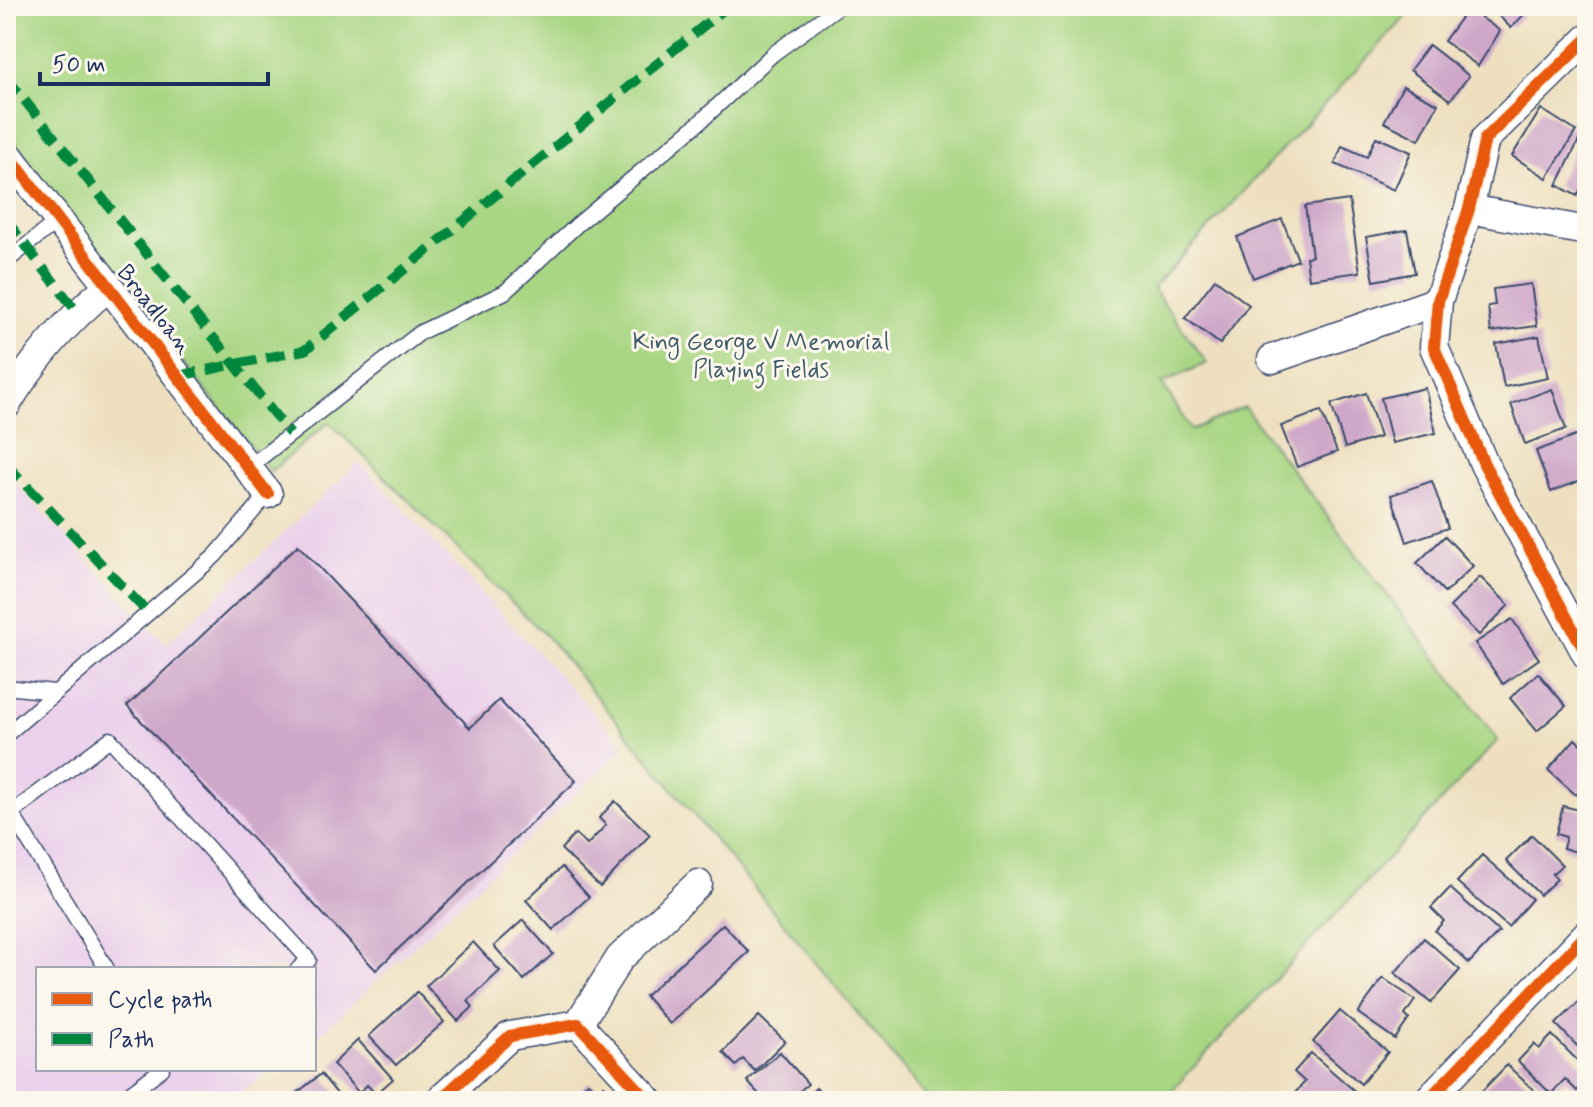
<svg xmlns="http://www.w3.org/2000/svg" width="1593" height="1107" font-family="Mynerve,sans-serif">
	<rect width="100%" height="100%" fill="#fbf7ec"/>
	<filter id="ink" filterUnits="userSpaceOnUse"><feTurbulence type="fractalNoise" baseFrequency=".0125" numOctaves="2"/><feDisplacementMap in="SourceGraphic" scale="16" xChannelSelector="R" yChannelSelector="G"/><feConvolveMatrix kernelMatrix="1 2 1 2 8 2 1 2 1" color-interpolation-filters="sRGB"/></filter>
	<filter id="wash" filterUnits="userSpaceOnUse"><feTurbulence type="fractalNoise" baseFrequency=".006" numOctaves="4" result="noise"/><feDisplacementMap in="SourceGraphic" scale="32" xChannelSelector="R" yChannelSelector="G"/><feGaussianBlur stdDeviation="1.8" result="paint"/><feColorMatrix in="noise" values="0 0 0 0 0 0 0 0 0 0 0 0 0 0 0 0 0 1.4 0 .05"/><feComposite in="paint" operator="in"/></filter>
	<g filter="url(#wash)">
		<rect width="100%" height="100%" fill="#eee0bf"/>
		<polygon fill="#ebd1eb" points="359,462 626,747 314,1040 314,969 38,969 38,1069 274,1069 228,1101 6,1101 6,473 166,644"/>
		<polygon fill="#a9d683" stroke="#628270" stroke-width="2" points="6,6 1416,6 1153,288 1207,363 1162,383 1191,430 1244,407 1498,740 1162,1101 930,1101 548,638 329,422 271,471 120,285 6,133"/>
		<g id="blocks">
			<g fill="#cfa7c9">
				<polygon points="1489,6 1532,6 1511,28"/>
				<polygon points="1468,8 1500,31 1478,66 1444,41"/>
				<polygon points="1429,45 1469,76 1450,100 1410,70"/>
				<polygon points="1403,86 1438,104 1419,140 1384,122"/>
				<polygon points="1541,109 1576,131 1547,178 1512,156"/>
				<polygon points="1376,137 1411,152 1394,190 1335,164 1342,146 1367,157"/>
				<polygon points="1579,140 1587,144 1587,187 1583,185 1577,196 1557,185"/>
				<polygon points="1349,200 1360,272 1309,279 1306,257 1312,256 1305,206"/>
				<polygon points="1282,219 1298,260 1253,278 1237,237"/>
				<polygon points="1407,230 1415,273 1374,281 1366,237"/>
				<polygon points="1215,279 1249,305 1220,344 1185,318"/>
				<polygon points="1531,284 1537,326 1491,332 1488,306 1495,305 1493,289"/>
				<polygon points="1539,336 1548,378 1504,387 1496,344"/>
				<polygon points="1425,388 1436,433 1392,443 1381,398"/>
				<polygon points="1552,389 1566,429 1525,444 1511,404"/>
				<polygon points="1366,393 1380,437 1345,448 1331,404"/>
				<polygon points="1321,411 1337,452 1297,467 1281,426"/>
				<polygon points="1578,435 1587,459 1587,478 1551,492 1536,451"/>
				<polygon points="1432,481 1448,528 1407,542 1391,495"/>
				<polygon points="1445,536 1473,566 1445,593 1417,563"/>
				<polygon points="298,545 470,728 499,700 576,781 376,970 127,706"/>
				<polygon points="1480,577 1509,605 1479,635 1450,607"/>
				<polygon points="1512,619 1539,659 1503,684 1475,643"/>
				<polygon points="1538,673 1566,706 1537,731 1510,698"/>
				<polygon points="1575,739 1587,750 1587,783 1576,795 1548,770"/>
				<polygon points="615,801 650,835 600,887 561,849 575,834 587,845 606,825 599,818"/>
				<polygon points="1563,806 1587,812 1587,855 1563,848 1566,837 1556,834"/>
				<polygon points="1532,835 1562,865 1552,874 1557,879 1540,895 1506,861"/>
				<polygon points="1482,855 1532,899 1508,927 1457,882"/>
				<polygon points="562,867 589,897 553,930 526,900"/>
				<polygon points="1450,888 1499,932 1469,963 1435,931 1444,921 1431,908"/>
				<polygon points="523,920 553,954 524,980 494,946"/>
				<polygon points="723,924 749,952 670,1024 645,996"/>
				<polygon points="1424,938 1460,970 1431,1003 1395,973"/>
				<polygon points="473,942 500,971 468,1001 473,1007 458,1021 426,986"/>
				<polygon points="1383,978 1415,1000 1405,1015 1409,1019 1395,1039 1358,1013"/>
				<polygon points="417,992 444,1022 396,1065 369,1036"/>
				<polygon points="1587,994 1587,1052 1585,1054 1556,1024"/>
				<polygon points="1340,1011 1388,1052 1361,1084 1313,1042"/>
				<polygon points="759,1016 785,1041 755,1071 743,1059 736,1066 723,1052"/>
				<polygon points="1552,1035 1587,1070 1587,1080 1577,1091 1565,1079 1551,1094 1518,1061 1534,1044 1539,1049"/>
				<polygon points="358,1040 393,1079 376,1094 367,1085 359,1093 333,1064"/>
				<polygon points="780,1052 808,1084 788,1101 765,1101 747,1081"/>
				<polygon points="1311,1053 1357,1093 1350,1101 1299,1101 1293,1095 1305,1082 1294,1072"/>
				<polygon points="1507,1065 1541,1097 1537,1101 1480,1101 1476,1097"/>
				<polygon points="321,1074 343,1101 287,1101"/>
				<polygon points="588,1082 598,1091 604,1085 621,1101 570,1101"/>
				<polygon points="816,1088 828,1101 802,1101"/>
			</g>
		</g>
	</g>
	<g filter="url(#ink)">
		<use href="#blocks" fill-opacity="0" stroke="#3b4a6d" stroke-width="2"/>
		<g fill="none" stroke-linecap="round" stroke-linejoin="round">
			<g stroke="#3b4a6d" stroke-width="17">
				<g id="lane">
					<polyline points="6,262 57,221"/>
					<polyline points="249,467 421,332 505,292 578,224 700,122 773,54 839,6"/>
					<polyline points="6,687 54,692"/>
					<polyline points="6,735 215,556 268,494"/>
					<polyline points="7,806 107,969"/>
					<polyline points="6,817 110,739 309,960 298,969"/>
					<polyline points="119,1101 162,1069"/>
				</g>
			</g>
			<g stroke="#3b4a6d" stroke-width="31">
				<g id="street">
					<polyline points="1587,39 1485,139 1469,209 1438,301 1434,347 1484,464 1587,655"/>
					<polyline points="6,152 268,494"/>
					<polyline points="1469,209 1587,231"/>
					<polyline points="1272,359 1438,301"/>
					<path d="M6,405c27,-45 60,-84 102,-118"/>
					<polyline points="578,1024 620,958 698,884"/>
					<polyline points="439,1101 510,1036 578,1024 649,1101"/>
					<polyline points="1427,1101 1587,934"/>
				</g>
			</g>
			<use href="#lane" stroke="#fff" stroke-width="14"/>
			<use href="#street" stroke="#fff" stroke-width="28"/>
			<g stroke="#00873e" stroke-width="10" stroke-dasharray="20 10" stroke-linecap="butt">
				<polyline points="6,77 290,434"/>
				<polyline points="6,220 77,312"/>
				<polyline points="178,376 305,350 728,6"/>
				<polyline points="6,464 148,613"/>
			</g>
			<g stroke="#fbf7ec" stroke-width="17">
				<g id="cycleway">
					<polyline points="1587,39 1485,139 1469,209 1438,301 1434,347 1484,464 1587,655"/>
					<polyline points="6,152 268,494"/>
					<polyline points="439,1101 510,1036 578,1024 649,1101"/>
					<polyline points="1427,1101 1587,934"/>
				</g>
			</g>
			<use href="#cycleway" stroke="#e8590c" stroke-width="12"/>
		</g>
	</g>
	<g text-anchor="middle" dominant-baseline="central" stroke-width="6" stroke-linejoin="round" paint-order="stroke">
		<g font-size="24" fill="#1b2f5e" stroke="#fbf7ec">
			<text transform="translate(154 310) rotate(52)">Broadloan</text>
		</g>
		<g font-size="24" fill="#3e5967" stroke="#fbf7ec">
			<text x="761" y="342">King George V Memorial<tspan x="761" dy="28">Playing Fields</tspan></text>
		</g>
	</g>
	<rect width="1593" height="1107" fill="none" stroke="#fbf7ec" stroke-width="32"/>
	<rect x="36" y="967" width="280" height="104" fill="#fbf7ec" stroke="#a1a7b3" stroke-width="2"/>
	<rect x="52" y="993" width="40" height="12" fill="#e8590c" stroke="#a1a7b3" stroke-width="2"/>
	<text x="108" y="1007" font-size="24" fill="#1b2f5e">Cycle path</text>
	<rect x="52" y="1033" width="40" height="12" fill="#00873e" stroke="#a1a7b3" stroke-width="2"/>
	<text x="108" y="1047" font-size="24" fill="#1b2f5e">Path</text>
	<path d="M40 72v12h228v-12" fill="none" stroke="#1b2f5e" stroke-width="4"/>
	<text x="52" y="72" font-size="24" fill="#1b2f5e" stroke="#fbf7ec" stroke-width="6" paint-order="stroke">50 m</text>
</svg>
